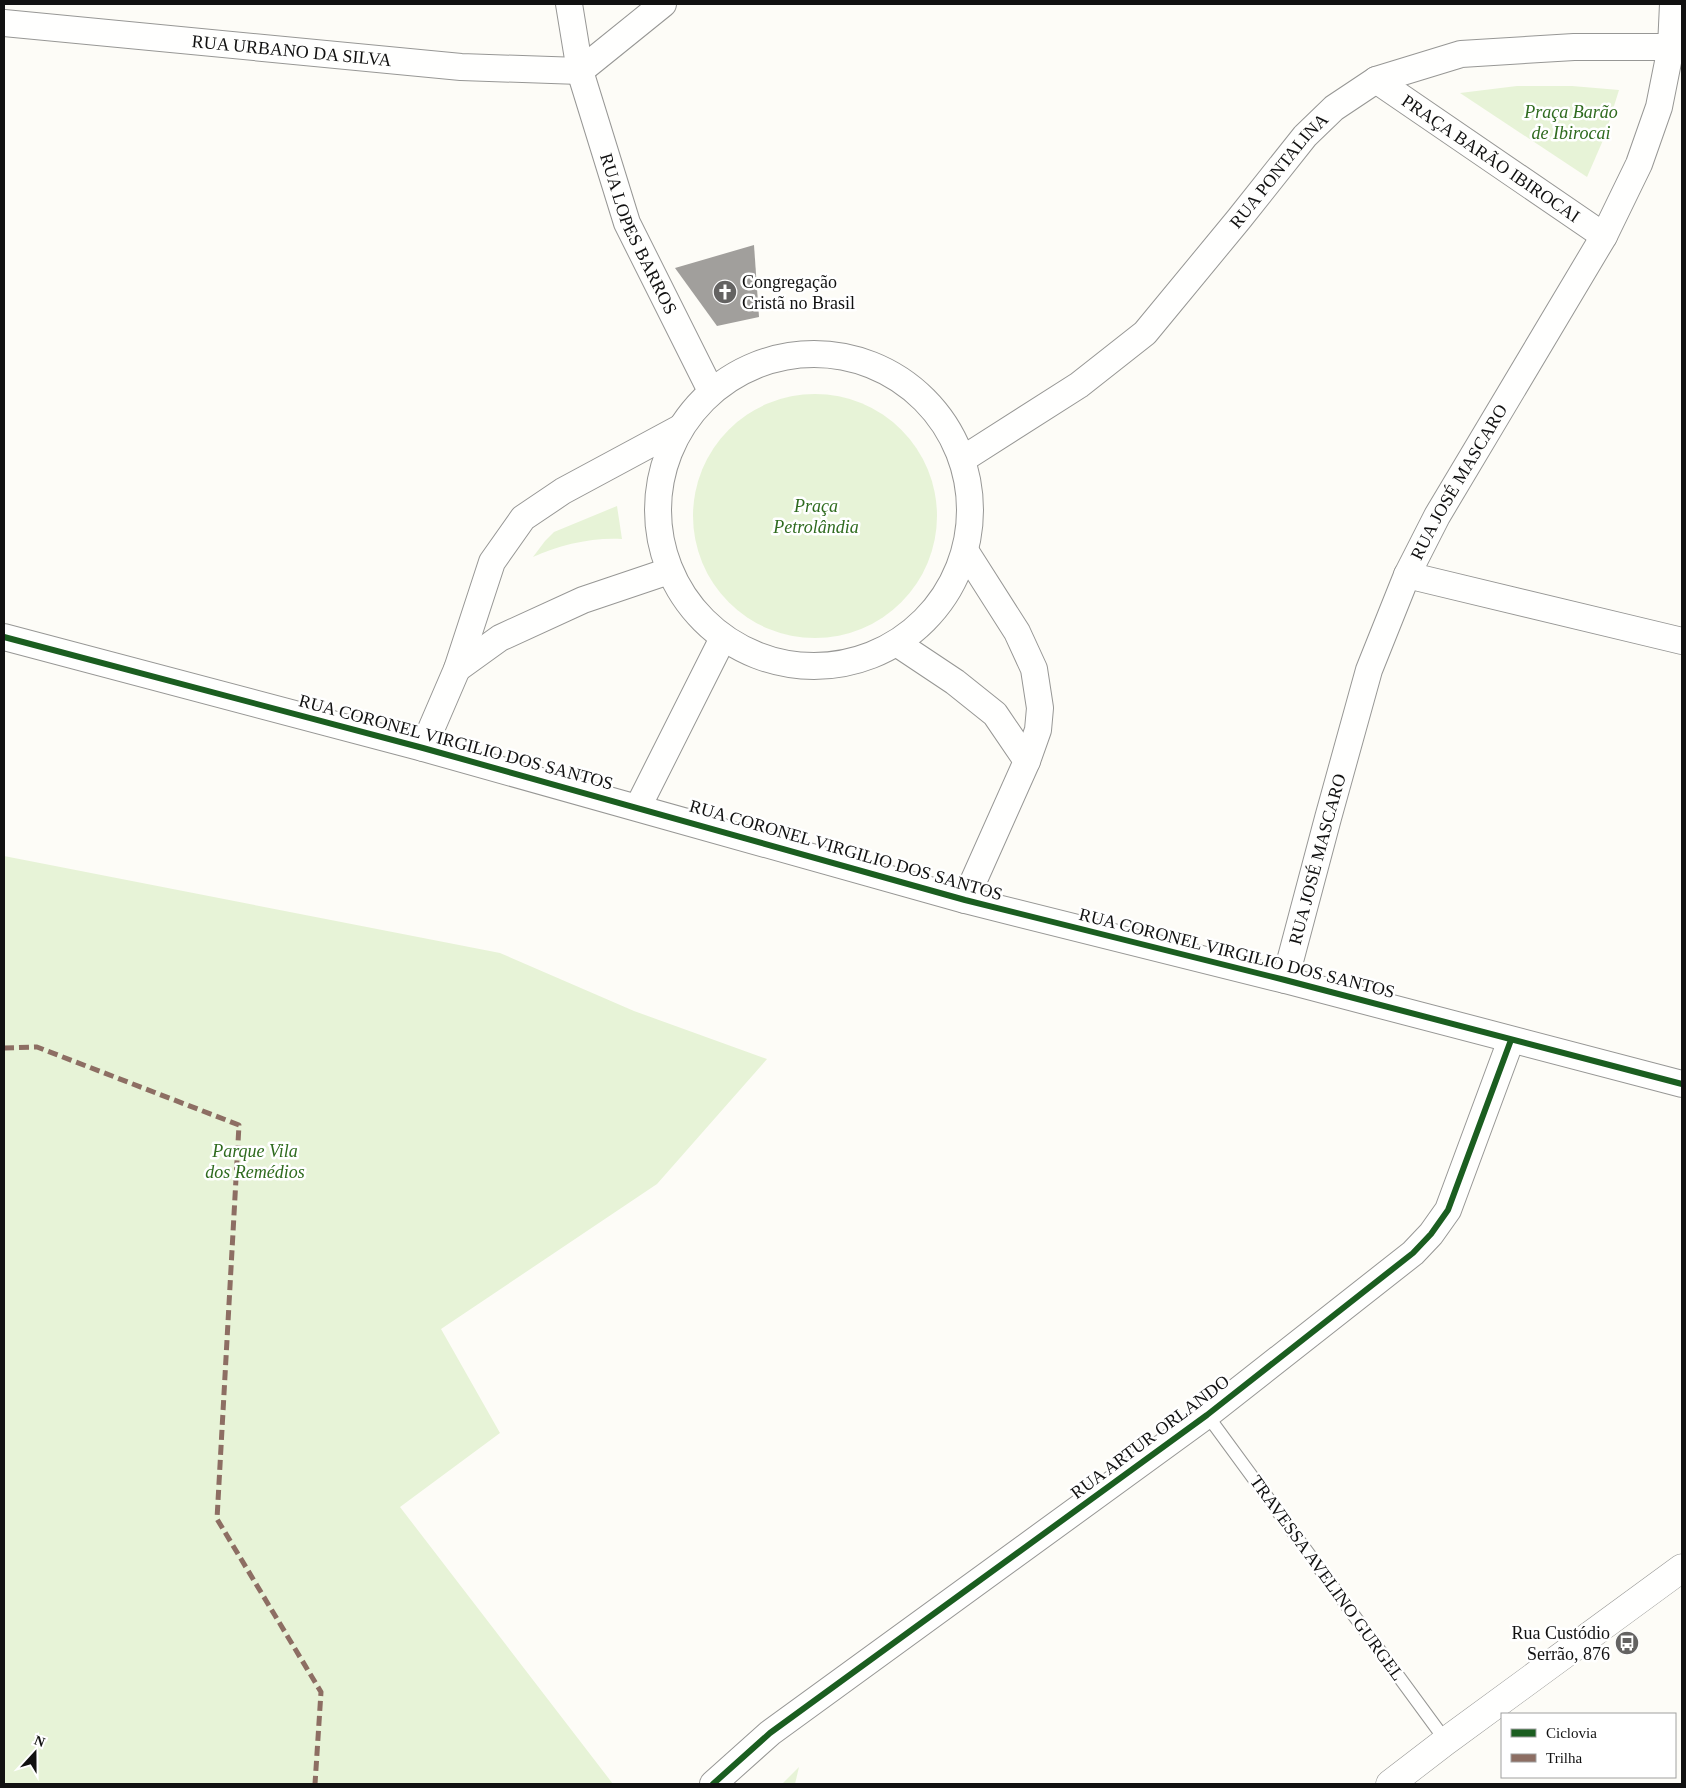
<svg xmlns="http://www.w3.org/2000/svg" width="1686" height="1788" font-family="'Times New Roman',serif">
	<rect width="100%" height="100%" fill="#fdfcf7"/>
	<g fill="#e7f3d7">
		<polygon points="1517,86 1572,86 1619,90 1604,138 1587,177 1460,93"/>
		<circle cx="815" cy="516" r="122"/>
		<path d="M617,506l5,33c-28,-2 -64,6 -89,18l12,-16 9,-9z"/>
		<polygon points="4,856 500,953 634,1011 767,1059 657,1184 441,1329 500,1433 400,1507 613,1784 4,1784"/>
		<polygon points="799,1767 795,1784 782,1784"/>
	</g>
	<polygon fill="#a19f9c" points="754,245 759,317 717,326 675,268"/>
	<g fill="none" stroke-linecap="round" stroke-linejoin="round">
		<g stroke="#979795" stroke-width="14">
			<polyline id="service" points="1207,1415 1446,1741"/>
		</g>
		<g stroke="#979795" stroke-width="28">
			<g id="minor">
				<path id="s1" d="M569,4l11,67 47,152 84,168"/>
				<path id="s2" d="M4,23l457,44 119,4"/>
				<polyline points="580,71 663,4"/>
				<path id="s3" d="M1376,80l228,156"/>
				<circle cx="814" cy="510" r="156"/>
				<path id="s4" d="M963,459l116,-74 66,-52 94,-114 66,-83 29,-28 42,-28 85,-26 113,-7h97"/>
				<polyline points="1407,575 1682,641"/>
				<polyline points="4,637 423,748 965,900 1285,980 1682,1084"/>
				<polyline points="898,644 955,682 995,714 1027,761"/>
				<polyline points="457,669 500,638 583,600 669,571"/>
				<polyline points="423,748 457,669 492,562 523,518 563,491 680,428"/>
				<polyline points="638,807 723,638"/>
				<polyline points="965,900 1027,761 1038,730 1040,708 1034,669 1017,632 966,552"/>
				<path id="s5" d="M1285,980l43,-162 41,-148 38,-95 30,-59 167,-280 35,-72 20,-57 12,-60 2,-43"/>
				<polyline points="713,1784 770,1733 1207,1415 1413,1253 1431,1234 1448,1210 1511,1040"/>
			</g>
		</g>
		<g stroke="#979795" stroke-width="29">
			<polyline id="tertiary" points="1390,1784 1446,1741 1682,1568"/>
		</g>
		<use href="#service" stroke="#fffffe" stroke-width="12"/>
		<use href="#minor" stroke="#fffffe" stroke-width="26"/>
		<use href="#tertiary" stroke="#fffffe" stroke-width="28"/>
		<polyline stroke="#8d6e63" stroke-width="5" stroke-dasharray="10 5" stroke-linecap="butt" points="4,1048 37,1047 239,1125 217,1519 321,1692 315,1784"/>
		<g stroke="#fff" stroke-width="9">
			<g id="cycleway">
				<polyline points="4,637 423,748 965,900 1285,980 1682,1084"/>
				<polyline points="713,1784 770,1733 1207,1415 1413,1253 1431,1234 1448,1210 1511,1040"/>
			</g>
		</g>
		<use href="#cycleway" stroke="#1b5e20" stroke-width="6"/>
	</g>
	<defs>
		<g id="church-disc" transform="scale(1.25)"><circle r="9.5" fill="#646362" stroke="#fff"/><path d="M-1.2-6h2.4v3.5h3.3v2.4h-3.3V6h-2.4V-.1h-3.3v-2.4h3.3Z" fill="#fff"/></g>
		<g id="bus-disc" transform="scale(1.25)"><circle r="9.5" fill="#646362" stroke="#fff"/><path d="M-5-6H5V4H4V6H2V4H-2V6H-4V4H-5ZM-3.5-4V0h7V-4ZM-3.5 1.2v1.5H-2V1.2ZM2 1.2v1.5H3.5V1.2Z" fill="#fff"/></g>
	</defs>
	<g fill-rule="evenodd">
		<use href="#church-disc" x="725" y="292"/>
		<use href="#bus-disc" x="1627" y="1643"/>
	</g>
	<g text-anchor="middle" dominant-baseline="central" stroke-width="5" stroke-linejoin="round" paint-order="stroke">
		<g font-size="18" fill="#111" stroke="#fff">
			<text stroke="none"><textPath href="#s2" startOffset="289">RUA URBANO DA SILVA</textPath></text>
			<text stroke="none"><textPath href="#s3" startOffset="139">PRAÇA BARÃO IBIROCAI</textPath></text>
			<text stroke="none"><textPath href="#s4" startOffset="432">RUA PONTALINA</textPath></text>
			<text stroke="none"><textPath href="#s1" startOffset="241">RUA LOPES BARROS</textPath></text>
			<text stroke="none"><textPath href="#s5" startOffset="530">RUA JOSÉ MASCARO</textPath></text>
			<text transform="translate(456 742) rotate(15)">RUA CORONEL VIRGILIO DOS SANTOS</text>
			<text transform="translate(846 850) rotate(16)">RUA CORONEL VIRGILIO DOS SANTOS</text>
			<text stroke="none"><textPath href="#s5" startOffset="125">RUA JOSÉ MASCARO</textPath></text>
			<text transform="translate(1237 953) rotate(14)">RUA CORONEL VIRGILIO DOS SANTOS</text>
			<text transform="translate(1150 1437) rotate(-37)">RUA ARTUR ORLANDO</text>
			<text transform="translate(1327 1578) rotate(54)">TRAVESSA AVELINO GURGEL</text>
		</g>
		<g font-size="18" font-style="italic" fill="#2f6b1f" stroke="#fff">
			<text x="1571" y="112">Praça Barão<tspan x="1571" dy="21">de Ibirocai</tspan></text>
			<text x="816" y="506">Praça<tspan x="816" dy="21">Petrolândia</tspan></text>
			<text x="255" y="1151">Parque Vila<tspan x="255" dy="21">dos Remédios</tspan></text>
		</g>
		<g font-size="18" fill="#111" stroke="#fff" text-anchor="start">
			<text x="742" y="282">Congregação<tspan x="742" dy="21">Cristã no Brasil</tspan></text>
			<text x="1610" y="1633" text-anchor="end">Rua Custódio<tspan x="1610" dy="21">Serrão, 876</tspan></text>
		</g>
	</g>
	<rect width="1686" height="1788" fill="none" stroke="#111111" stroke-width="10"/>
	<rect x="1501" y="1713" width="175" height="65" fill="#ffffff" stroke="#a0a0a0"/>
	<rect x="1511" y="1729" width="25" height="8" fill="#1b5e20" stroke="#a0a0a0"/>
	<text x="1546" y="1738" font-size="15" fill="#111111">Ciclovia</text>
	<rect x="1511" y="1754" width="25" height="8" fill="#8d6e63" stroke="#a0a0a0"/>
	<text x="1546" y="1763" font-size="15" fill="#111111">Trilha</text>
	<g transform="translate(35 1753) rotate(21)" stroke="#ffffff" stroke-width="4" paint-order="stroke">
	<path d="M0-4L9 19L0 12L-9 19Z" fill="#111111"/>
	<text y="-8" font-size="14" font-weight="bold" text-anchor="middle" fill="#111111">N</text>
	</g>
</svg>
